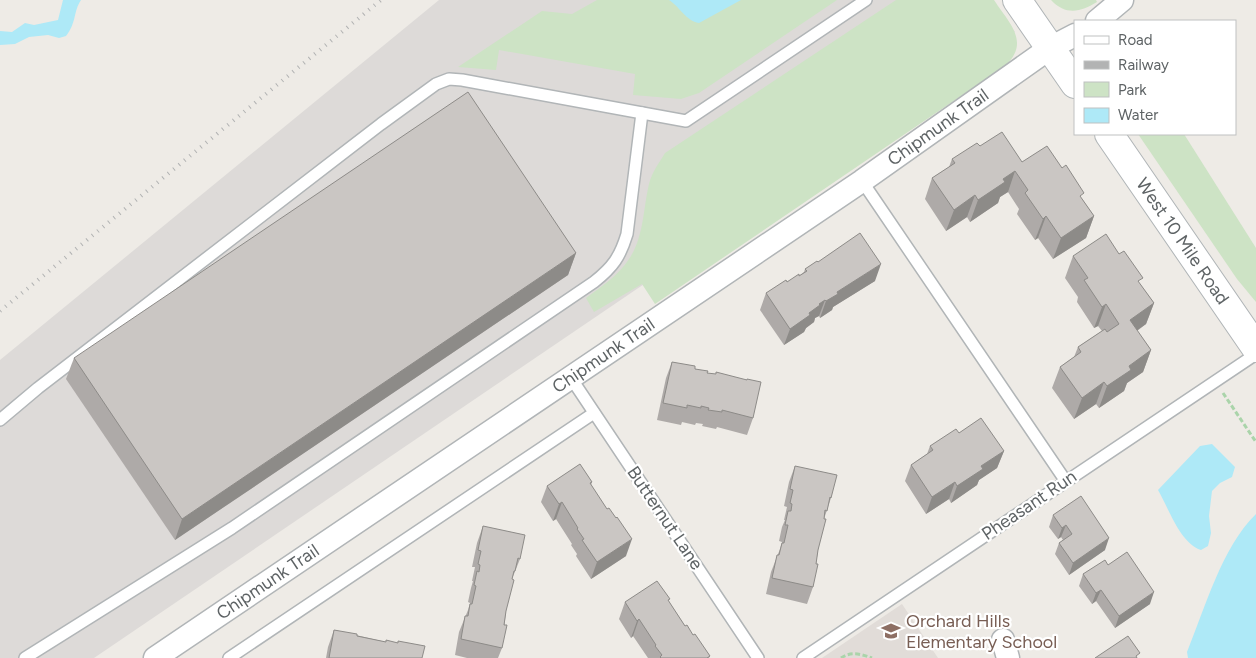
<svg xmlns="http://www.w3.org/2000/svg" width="1256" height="658" font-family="Figtree,sans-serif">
	<rect width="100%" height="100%" fill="#eeebe6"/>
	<polygon fill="#dddad8" points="439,0 993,0 1015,32 94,658 0,658 0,360"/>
	<polygon fill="#e1dcd8" points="902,604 938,658 822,658"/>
	<g fill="#cde3c5">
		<polygon points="597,0 837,0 699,93 681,99 633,95 635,74 499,50 496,70 458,67 542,11 572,14"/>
		<path d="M896,0h98c15,23 37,42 11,66l-350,238 -13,-20 -48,28 -8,-14c15,-11 33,-23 43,-39 15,-22 14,-50 20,-75 3,-12 10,-21 16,-31z"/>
		<path d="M1051,0h45l1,2c-16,10 -31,14 -46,-2z"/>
		<polygon points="1138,134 1184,134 1256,248 1256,302 1237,279"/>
	</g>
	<g fill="#aee9f7">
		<path d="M63,0h18c-8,12 -4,22 -15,36l-7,2 -11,-3 -19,2 -14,7 -15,1v-14l12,1 13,-9 9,2 24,-5z"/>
		<path d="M669,0h72l-42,23c-13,-2 -20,-17 -30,-23z"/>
		<path d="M1212,444l23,23 -3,10 -12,6 -8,8 -3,25 2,17 -3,13 -7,4c-21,-7 -32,-41 -43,-60l42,-44z"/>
		<path d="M1256,514v144h-68l-1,-6c18,-44 35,-105 69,-138z"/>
	</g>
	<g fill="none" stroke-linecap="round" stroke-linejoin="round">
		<g stroke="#b1b5b7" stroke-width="14">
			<g id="lane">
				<polyline points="862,181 1065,480"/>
				<polyline points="571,378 758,658"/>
				<polyline points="0,420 38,388 381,124 436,84 449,79 462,80 686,121 866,0"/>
				<path d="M25,658l207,-130 362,-246c19,-15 26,-25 33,-48l15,-121"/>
				<polyline points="229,658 594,413"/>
				<polyline points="803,658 1256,354"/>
			</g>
		</g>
		<g stroke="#b1b5b7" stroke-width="25">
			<g id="street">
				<polyline points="1097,21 1122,0"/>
				<polyline points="1003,640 1008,658"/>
				<path id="s1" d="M155,658l707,-477 188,-133 25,-13"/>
			</g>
		</g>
		<g stroke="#b0b5b7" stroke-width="30">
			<g id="secondary">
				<polyline points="1017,0 1075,84"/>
				<path id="s2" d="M1109,134l147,214"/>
			</g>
		</g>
		<g stroke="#aad4aa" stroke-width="3" stroke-dasharray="5 2.5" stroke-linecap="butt">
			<polyline points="1223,393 1256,442"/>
			<path d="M841,658c10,-7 20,-4 31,0"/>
		</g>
		<use href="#lane" stroke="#fff" stroke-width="11"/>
		<use href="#street" stroke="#fff" stroke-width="22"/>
		<use href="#secondary" stroke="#fff" stroke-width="28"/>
		<polyline stroke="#b2b3b3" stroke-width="4" stroke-dasharray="1 6" stroke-linecap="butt" points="0,311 381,0"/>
	</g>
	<g fill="#aeaaa8">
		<polygon points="980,146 1022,162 1082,199 1094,216 1086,238 1053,259 1038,238 1035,240 1017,214 1019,209 1008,192 1000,197 998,203 970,222 967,217 946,231 925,199 932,178 949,167 952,159"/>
		<polygon points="576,253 568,275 175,540 66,379 74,358"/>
		<polygon points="1073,256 1140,284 1154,303 1146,324 1137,331 1151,350 1143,372 1127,383 1124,391 1099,408 1096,404 1074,419 1052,388 1060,367 1074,357 1078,347 1102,331 1098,326 1094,328 1077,302 1078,297 1065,278"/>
		<polygon points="818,262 875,281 833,307 832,310 820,318 819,316 815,318 814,322 806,328 804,332 784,345 760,310 766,293 799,276 804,272 805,269"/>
		<polygon points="672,362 707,373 753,418 747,435 717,427 716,429 702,426 703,424 696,423 695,425 682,422 681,425 657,420 666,378"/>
		<polygon points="959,433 1004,451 997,468 979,480 977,485 951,503 949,499 926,514 905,481 911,465 927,454 930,446"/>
		<polygon points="795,466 831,498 824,519 818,550 813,587 807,604 766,594 771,572 780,549 782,542 779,541 782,527 785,520 784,520 787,507 784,506 789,482"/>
		<polygon points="592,482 591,485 626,556 591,579 576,556 577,554 571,545 572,544 556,519 553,521 541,502 547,486"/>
		<polygon points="1053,515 1105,550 1069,575 1055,554 1059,543 1063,540 1061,537 1058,539 1049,527"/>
		<polygon points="483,526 520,559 512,579 506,611 502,648 498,658 467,658 455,655 459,632 468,610 470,603 468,602 471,588 473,581 472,581 475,567 472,567 477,543"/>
		<polygon points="1108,565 1150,604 1115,628 1096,601 1092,604 1079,586 1083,574"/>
		<polygon points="625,602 669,602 685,626 710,656 709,658 648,658 633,636 631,638 619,619"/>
		<polygon points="334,630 386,642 398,643 398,641 422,658 326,658 328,647"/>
	</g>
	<g fill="#8d8b88">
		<polygon points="1015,171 1008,192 1000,197 998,203 970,222 978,200 1003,179"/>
		<polygon points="975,195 967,217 946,231 954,210"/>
		<polygon points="1046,216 1038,238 1035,240 1043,219"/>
		<polygon points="1094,216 1086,238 1053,259 1061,238"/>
		<polygon points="576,253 568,275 175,540 182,519"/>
		<polygon points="881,264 875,281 833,307 832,310 820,318 826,301 837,292"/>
		<polygon points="825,300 819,316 815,318 814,322 806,328 804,332 784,345 790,329 819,304"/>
		<polygon points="1154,303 1146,324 1122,341 1130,320"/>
		<polygon points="1106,304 1098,326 1094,328 1102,307"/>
		<polygon points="1151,350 1143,372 1127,383 1124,391 1099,408 1107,386 1129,366"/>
		<polygon points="1104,382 1096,404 1074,419 1082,398"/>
		<polygon points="1004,451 997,468 979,480 977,485 951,503 957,486 981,466"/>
		<polygon points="955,482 949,499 926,514 932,497"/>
		<polygon points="562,502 556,519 553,521 559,504"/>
		<polygon points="1066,525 1061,537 1058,539 1062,528"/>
		<polygon points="1109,538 1105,550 1069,575 1073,563"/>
		<polygon points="632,539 626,556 591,579 597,562"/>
		<polygon points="1101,590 1096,601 1092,604 1096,593"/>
		<polygon points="1154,592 1150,604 1115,628 1119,616"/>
		<polygon points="639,619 633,636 631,638 637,621"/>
	</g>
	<g fill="#cac6c3" stroke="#8d8b88">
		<polygon points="468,92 576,253 182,519 74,358"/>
		<polygon points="1002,132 1022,162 1047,146 1062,168 1066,165 1084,193 1080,196 1094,216 1061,238 1046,216 1043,219 1025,193 1028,190 1015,171 1003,179 1005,182 978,200 975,195 954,210 932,178 955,163 952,159 977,143 980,146"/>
		<polygon points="860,233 881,264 837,292 838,294 826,301 825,300 819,304 820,305 809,313 810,315 790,329 766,293 786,280 787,282 799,274 799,276 807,271 805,269 817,261 818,262"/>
		<polygon points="1106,234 1119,254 1124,251 1143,278 1138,281 1154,303 1130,320 1151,350 1129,366 1131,370 1107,386 1104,382 1082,398 1060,367 1081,352 1078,347 1105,329 1107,332 1119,324 1106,304 1102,307 1084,280 1088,278 1073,256"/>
		<polygon points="672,362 695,366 695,369 708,371 707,373 716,374 716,372 747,380 747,379 761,382 753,418 722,410 722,412 708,410 709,408 701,406 701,408 687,405 687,408 663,403"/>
		<polygon points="981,418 1004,451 981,466 983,469 957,486 955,482 932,497 911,465 933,450 930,446 956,429 959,433"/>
		<polygon points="580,464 592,482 590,483 607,509 609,508 616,518 617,517 632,539 597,562 582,540 584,539 577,529 578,528 562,502 559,504 547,486"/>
		<polygon points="795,466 837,475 831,498 830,497 827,511 825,510 824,519 826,519 818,550 816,564 818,564 813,587 772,578 777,555 779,555 782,543 784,543 788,525 785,525 788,511 791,511 792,504 790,503 793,490 790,489"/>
		<polygon points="1081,496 1109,538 1073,563 1059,543 1072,534 1066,525 1062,528 1053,515"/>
		<polygon points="483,526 525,535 520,559 518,558 515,571 514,571 512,579 514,580 506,611 504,625 507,625 502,648 461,639 465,616 468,616 470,604 472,604 476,586 474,585 477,571 479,572 480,565 478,564 481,551 478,550"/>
		<polygon points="1127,552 1154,592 1119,616 1101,590 1096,593 1083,574 1105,560 1108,565"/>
		<polygon points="657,581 670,599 668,600 685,626 687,625 693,635 695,634 710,656 707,658 661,658 660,657 662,655 655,646 656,645 639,619 637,621 625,602"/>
		<polygon points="334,630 357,634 357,636 386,642 386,640 398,643 398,641 425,646 422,658 329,658"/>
		<polygon points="1128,636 1140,653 1136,656 1137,658 1095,658"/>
	</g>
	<defs>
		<g id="school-bare" transform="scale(1.5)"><path d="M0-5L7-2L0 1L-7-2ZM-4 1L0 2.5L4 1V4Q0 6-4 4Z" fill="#8d6e63" stroke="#fff" stroke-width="2.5" paint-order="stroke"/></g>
	</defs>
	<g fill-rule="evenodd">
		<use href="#school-bare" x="891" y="631"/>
	</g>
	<g text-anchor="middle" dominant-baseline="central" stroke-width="4.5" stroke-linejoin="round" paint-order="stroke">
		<g font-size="18" fill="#5e6365" stroke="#fff">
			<text stroke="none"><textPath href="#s1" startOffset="946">Chipmunk Trail</textPath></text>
			<text stroke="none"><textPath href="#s2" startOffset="130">West 10 Mile Road</textPath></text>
			<text stroke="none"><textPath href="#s1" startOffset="541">Chipmunk Trail</textPath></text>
			<text transform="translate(1029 505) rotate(-34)">Pheasant Run</text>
			<text transform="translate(665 518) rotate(56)">Butternut Lane</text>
			<text stroke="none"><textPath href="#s1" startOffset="136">Chipmunk Trail</textPath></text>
		</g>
		<g font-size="18" fill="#785e54" stroke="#fff" text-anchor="start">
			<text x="906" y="621">Orchard Hills<tspan x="906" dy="21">Elementary School</tspan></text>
		</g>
	</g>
	<rect x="1074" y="20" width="162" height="115" fill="#ffffff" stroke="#bfc1c1"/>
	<rect x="1084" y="36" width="25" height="8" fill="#ffffff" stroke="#bfc1c1"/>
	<text x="1118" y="45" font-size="15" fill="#5e6365">Road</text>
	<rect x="1084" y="61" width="25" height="8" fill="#b2b3b3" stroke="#bfc1c1"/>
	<text x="1118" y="70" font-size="15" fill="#5e6365">Railway</text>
	<rect x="1084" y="82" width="25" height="15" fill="#cde3c5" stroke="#bfc1c1"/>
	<text x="1118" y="95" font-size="15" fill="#5e6365">Park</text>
	<rect x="1084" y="108" width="25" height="15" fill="#aee9f7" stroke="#bfc1c1"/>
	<text x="1118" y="120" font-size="15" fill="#5e6365">Water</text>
</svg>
